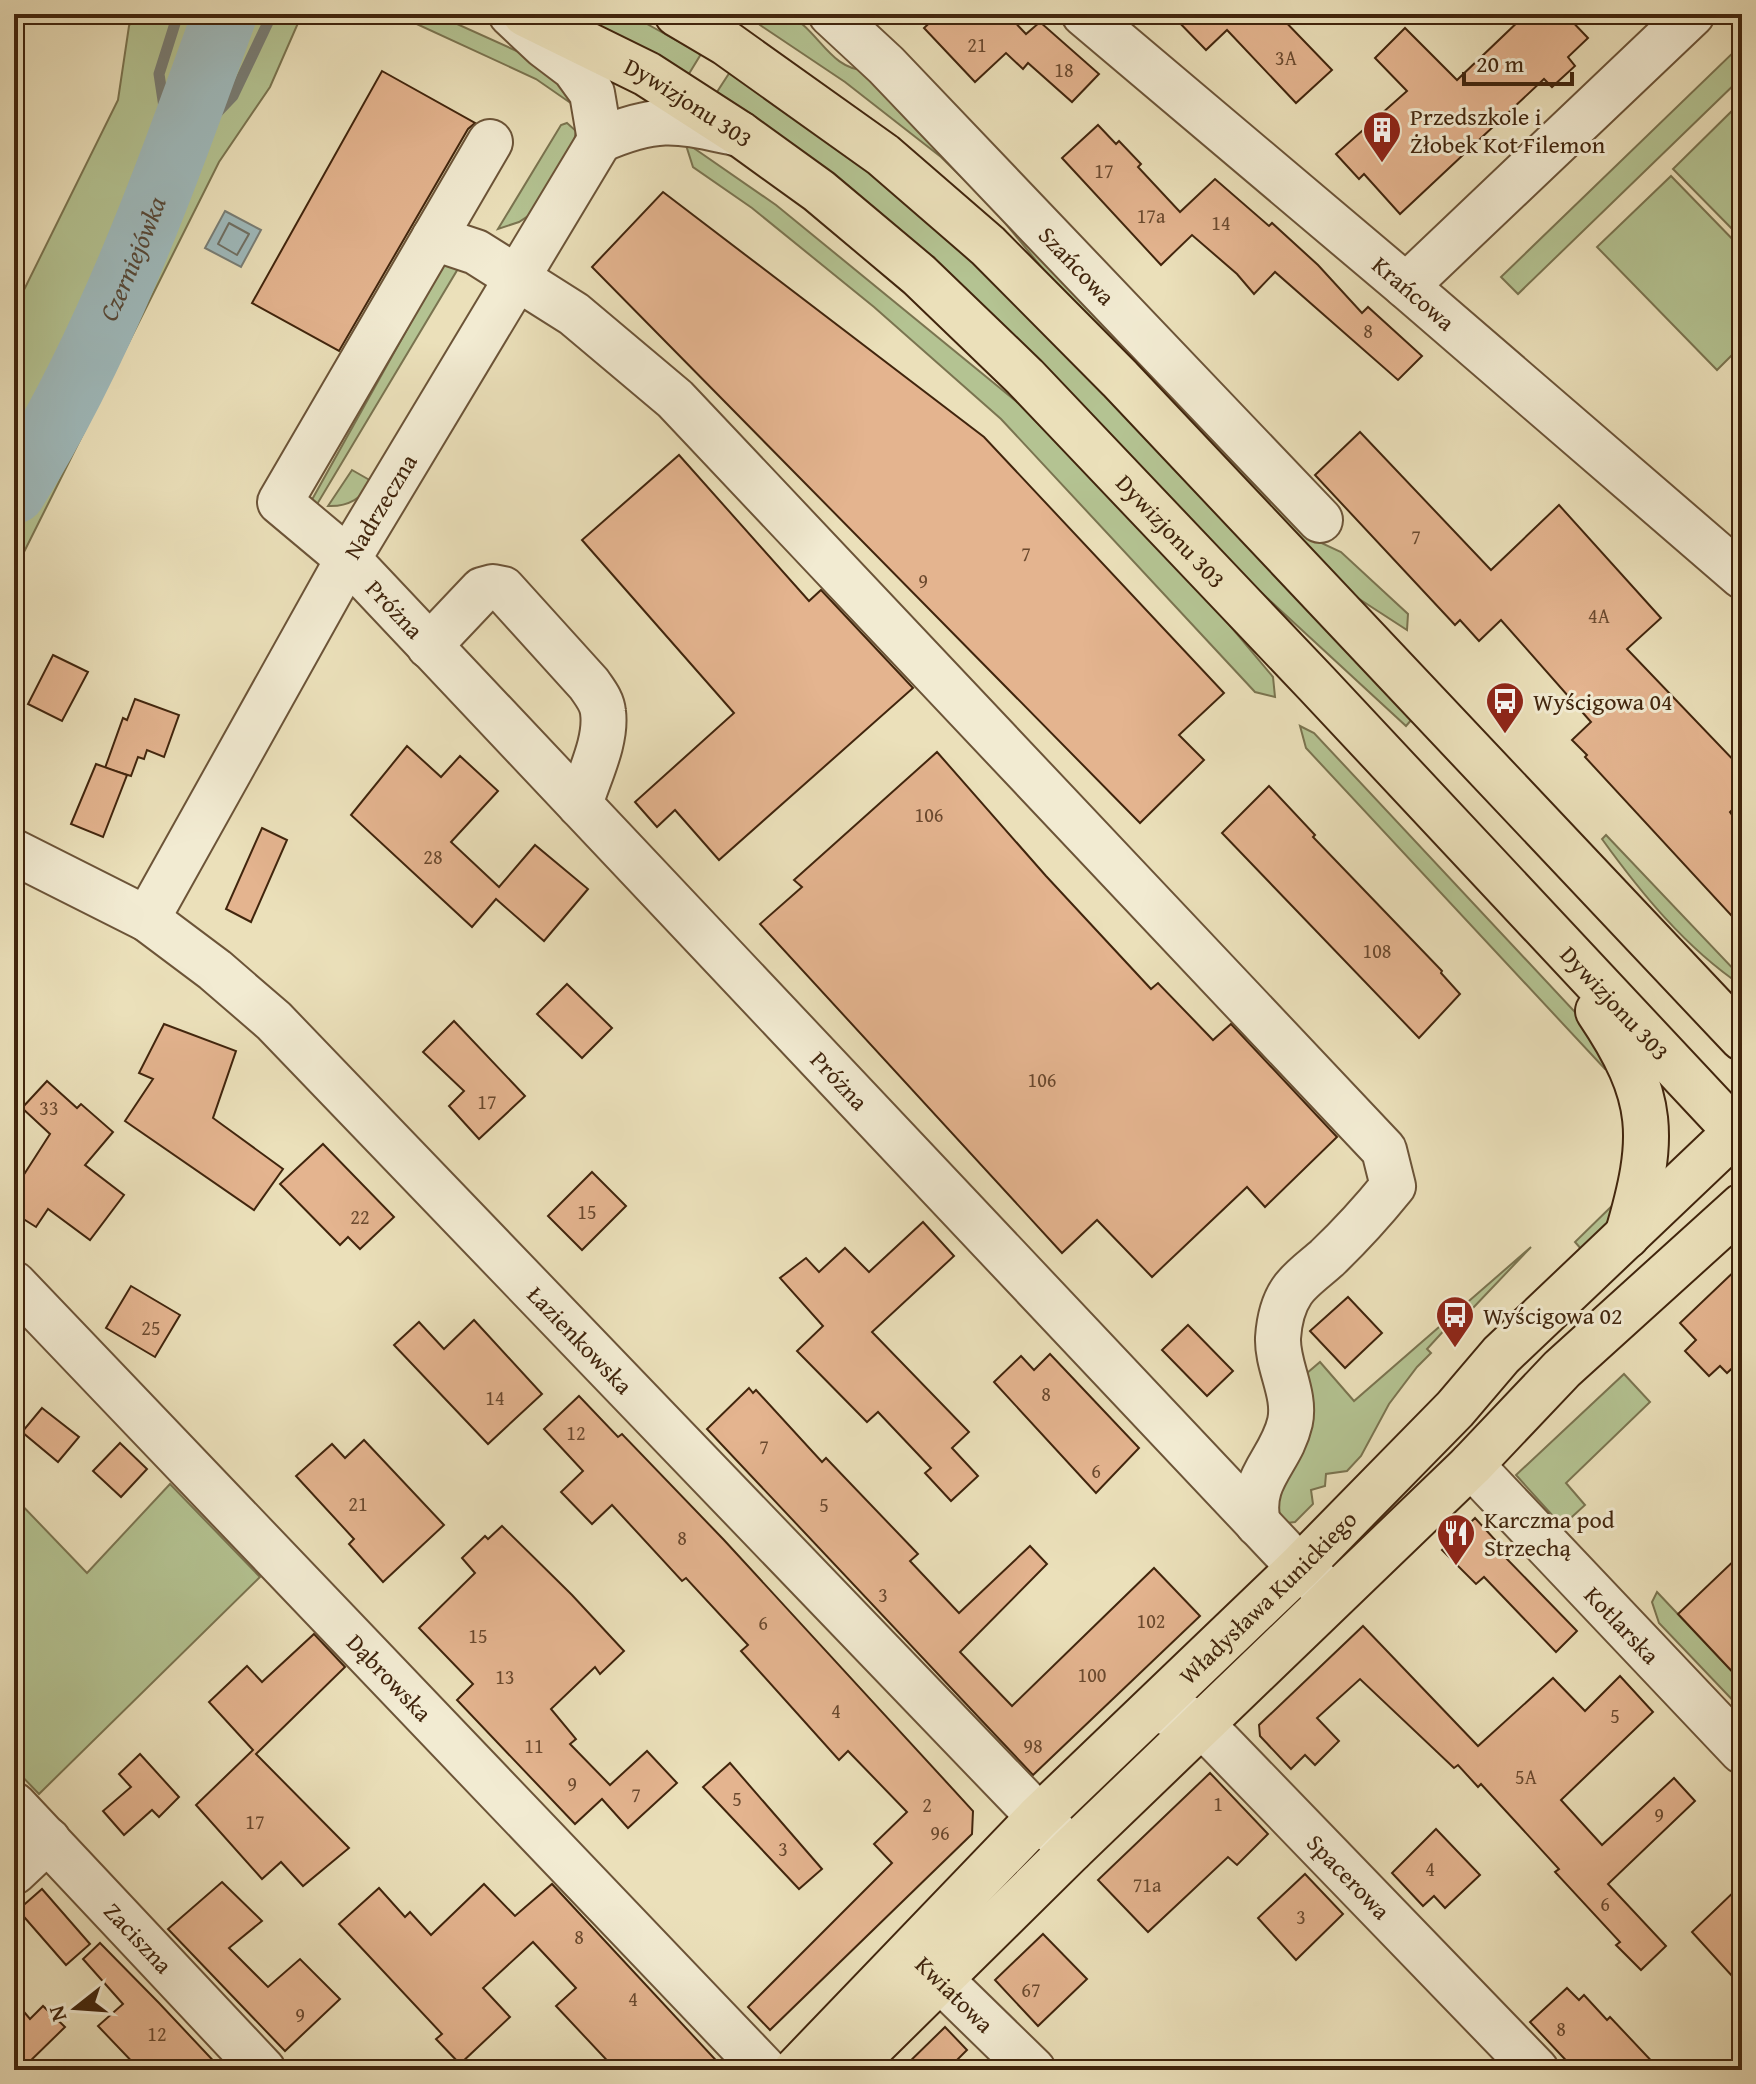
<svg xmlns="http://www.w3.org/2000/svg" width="1756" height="2084" font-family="'Gentium Book Plus',serif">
	<rect width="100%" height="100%" fill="#ebe0ba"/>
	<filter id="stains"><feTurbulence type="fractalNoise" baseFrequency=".0025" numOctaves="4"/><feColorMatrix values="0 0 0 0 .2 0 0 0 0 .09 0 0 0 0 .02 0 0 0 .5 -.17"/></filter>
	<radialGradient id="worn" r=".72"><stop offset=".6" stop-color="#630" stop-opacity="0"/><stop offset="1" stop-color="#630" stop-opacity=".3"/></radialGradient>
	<g fill="#b4c392" stroke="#7a7450" stroke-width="2">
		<polygon points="134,14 302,14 270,87 219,162 14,572 14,310 118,100 129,26"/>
		<polygon points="395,14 435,14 530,57 566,87 572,104 536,79"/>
		<polygon points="571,14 629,14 701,54 687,77"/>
		<path d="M766,14c5,0 14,-1 19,0 32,11 44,57 81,56l451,471 24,11 67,62 -1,16 -57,-37 -308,-325 -49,-60 -52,-51 -96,-75 -85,-57z"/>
		<polygon points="1742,44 1742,77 1518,294 1501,277"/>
		<polygon points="730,72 886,184 964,248 1038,321 1413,718 1406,726 1238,571 1028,349 914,245 715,95"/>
		<polygon points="1742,101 1742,239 1673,169"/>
		<polygon points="567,123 576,131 574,142 531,214 519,222 498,229 561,125"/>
		<polygon points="685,142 776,205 1017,402 1201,591 1273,677 1275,697 1255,692 1001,419 874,307 752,208 693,167"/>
		<polygon points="1671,176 1742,249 1742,345 1717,370 1597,247"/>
		<polygon points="444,263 459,267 316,506 309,505"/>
		<path d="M352,470l21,12c-12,16 -24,25 -45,24z"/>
		<polygon points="1300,726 1314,733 1602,1041 1620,1068 1605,1069 1306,748"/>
		<path d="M1606,835l136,143 -1,7c-55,-37 -100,-92 -139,-146z"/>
		<polygon points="1619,1199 1615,1220 1582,1250 1575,1242"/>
		<polygon points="1531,1247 1452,1330 1448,1326 1427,1349 1431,1353 1417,1367 1389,1404 1361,1456 1347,1471 1326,1474 1325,1486 1311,1490 1313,1504 1295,1522 1287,1523 1281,1518 1272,1502 1300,1379 1320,1362 1354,1401"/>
		<polygon points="1624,1374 1650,1402 1566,1483 1585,1505 1562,1526 1516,1475"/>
		<polygon points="170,1484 260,1577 39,1794 14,1768 14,1497 87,1573"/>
		<polygon points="1657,1592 1742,1682 1742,1710 1659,1623 1652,1602"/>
	</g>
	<polygon fill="#9fbabc" stroke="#797e76" stroke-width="2" points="225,211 261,230 241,267 205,248"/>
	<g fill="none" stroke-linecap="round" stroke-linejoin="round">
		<polygon stroke="#707064" stroke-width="2" points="229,223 249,234 237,255 218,244"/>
		<g stroke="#797e76" stroke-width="11">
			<polyline points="172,160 233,96 272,14"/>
			<polyline points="172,160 159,74 178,14"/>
		</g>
		<path stroke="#9fbabc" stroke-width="64" id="s1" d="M14,492c93,-148 152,-315 211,-478"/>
	</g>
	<g fill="#e4b48f" stroke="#41250d" stroke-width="2">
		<polygon points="939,14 1007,14 1026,34 1040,22 1099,74 1072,102 1028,63 1023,69 1006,53 975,82 924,28"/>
		<polygon points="1171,14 1278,14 1332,70 1296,103 1227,30 1206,50"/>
		<polygon points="1526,14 1565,14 1588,38 1568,57 1575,66 1552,87 1544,79 1400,214 1364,174 1359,179 1336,154 1407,91 1375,58 1405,28 1457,80"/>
		<polygon points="382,71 475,123 468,129 339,351 252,303"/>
		<polygon points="1098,125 1116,144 1119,141 1141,164 1138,167 1180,212 1215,179 1269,226 1272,223 1318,265 1362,313 1368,307 1422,356 1398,380 1275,272 1254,294 1237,274 1192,235 1161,265 1062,158"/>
		<polygon points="663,192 984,437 1224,693 1179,735 1204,760 1140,823 592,267"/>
		<polygon points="1360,432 1491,570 1559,505 1661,618 1627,649 1742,769 1742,800 1730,812 1742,829 1742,927 1585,757 1587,755 1572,740 1591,722 1501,620 1479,641 1460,620 1455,625 1315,475"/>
		<polygon points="679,455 809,601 821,590 913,688 719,860 675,810 657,827 635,802 734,713 582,540"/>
		<polygon points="53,655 88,672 62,721 28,704"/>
		<polygon points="135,699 179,715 164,757 147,750 144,759 138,757 131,776 105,768 123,718 127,720"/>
		<polygon points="407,746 441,777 460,756 498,791 451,842 499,887 535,845 588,889 544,941 496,899 472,927 351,815"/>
		<polygon points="937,752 1046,876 1151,989 1158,983 1213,1040 1231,1024 1337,1137 1265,1207 1247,1187 1152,1277 1097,1220 1062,1253 760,924 802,887 794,880"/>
		<polygon points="96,764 127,775 103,837 71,824"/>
		<polygon points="1269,786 1315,835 1313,837 1442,971 1441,973 1460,994 1419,1038 1222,833"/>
		<polygon points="262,828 287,840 251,922 226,909"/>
		<polygon points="567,984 612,1028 582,1058 537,1014"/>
		<polygon points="454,1021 525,1096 479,1139 449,1106 464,1091 423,1052"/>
		<polygon points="164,1024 236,1051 213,1118 283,1169 254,1210 125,1121 153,1079 139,1073"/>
		<polygon points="47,1081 77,1108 81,1104 113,1132 85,1165 124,1195 90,1240 48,1209 36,1227 14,1213 14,1190 50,1134 22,1108"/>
		<polygon points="323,1144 394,1217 360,1249 348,1237 340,1245 280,1184"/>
		<polygon points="592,1172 626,1206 582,1250 548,1216"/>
		<polygon points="923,1222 954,1256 872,1332 969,1432 952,1448 978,1476 951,1501 925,1473 931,1468 878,1412 867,1422 797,1351 823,1326 780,1278 806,1258 819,1272 845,1248 869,1272"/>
		<polygon points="1742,1264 1742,1359 1727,1373 1720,1366 1709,1376 1685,1351 1696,1340 1680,1323"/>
		<polygon points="131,1286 180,1315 155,1357 106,1328"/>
		<polygon points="1348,1297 1382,1333 1345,1368 1310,1331"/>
		<polygon points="474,1320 542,1394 488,1444 394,1345 419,1322 444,1349"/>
		<polygon points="1188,1325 1233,1371 1207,1396 1162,1350"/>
		<polygon points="1050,1354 1139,1448 1096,1493 994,1382 1021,1356 1034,1370"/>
		<polygon points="749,1388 753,1393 756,1390 822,1462 826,1458 918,1554 910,1561 959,1613 1030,1546 1047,1564 960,1652 1012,1706 1154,1568 1200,1616 1033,1775 707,1429"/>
		<polygon points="579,1396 618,1437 622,1434 724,1540 973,1811 972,1834 770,2030 748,2007 892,1863 874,1844 907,1812 848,1751 839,1760 741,1651 748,1645 686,1578 682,1581 612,1505 592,1524 561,1492 583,1471 544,1429"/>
		<polygon points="42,1408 79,1437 58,1462 22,1432"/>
		<polygon points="364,1440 444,1525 383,1582 349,1544 354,1539 296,1476 332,1444 345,1458"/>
		<polygon points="120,1443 147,1469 121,1497 93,1471"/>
		<polygon points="1475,1518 1508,1554 1505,1557 1577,1631 1556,1652 1484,1577 1476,1584 1442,1550"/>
		<polygon points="502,1526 572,1595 624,1651 600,1674 595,1667 551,1709 576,1739 570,1744 610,1785 647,1751 677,1783 628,1828 602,1799 575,1824 457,1700 473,1684 419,1628 475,1573 462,1558 485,1536 488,1539"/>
		<polygon points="1742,1553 1742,1682 1678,1614"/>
		<polygon points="1363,1626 1478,1746 1553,1678 1585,1711 1620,1676 1653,1712 1561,1800 1602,1845 1674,1778 1695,1801 1608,1884 1666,1946 1641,1970 1616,1945 1620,1942 1555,1872 1559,1869 1481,1784 1478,1787 1458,1765 1454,1768 1360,1679 1317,1718 1339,1741 1315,1765 1305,1755 1291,1769 1260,1736 1259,1725"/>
		<polygon points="314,1634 345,1667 256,1754 349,1848 303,1886 281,1862 262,1879 196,1805 253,1750 209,1702 247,1666 262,1682"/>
		<polygon points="140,1754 179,1797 159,1817 152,1810 124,1835 103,1811 131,1787 119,1774"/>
		<polygon points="730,1763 822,1869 799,1889 703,1787"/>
		<polygon points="1210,1773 1268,1834 1237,1865 1228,1857 1148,1932 1098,1880"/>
		<polygon points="1436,1829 1480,1875 1445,1908 1434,1896 1423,1906 1392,1873"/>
		<polygon points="1305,1874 1343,1914 1296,1960 1258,1918"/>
		<polygon points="222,1882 262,1921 229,1948 268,1987 300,1959 340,1999 285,2051 168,1929"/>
		<polygon points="484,1884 515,1916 552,1884 725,2070 616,2070 556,2006 576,1988 533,1942 483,1988 510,2017 460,2064 436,2039 442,2034 339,1924 379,1888 405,1917 410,1912 431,1935"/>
		<polygon points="1742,1884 1742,1987 1692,1932"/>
		<polygon points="42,1889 90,1944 66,1965 18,1910"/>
		<polygon points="1043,1934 1087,1979 1038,2026 995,1980"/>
		<polygon points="100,1943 159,2003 222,2070 140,2070 98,2026 123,2004 83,1959"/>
		<polygon points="1567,1988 1579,2000 1584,1995 1607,2020 1610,2017 1660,2070 1575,2070 1530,2022"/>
		<polygon points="14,2000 30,2019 43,2006 65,2027 21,2070 14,2070"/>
		<polygon points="945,2027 967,2050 947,2070 901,2070"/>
	</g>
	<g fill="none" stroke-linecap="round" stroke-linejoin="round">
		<g stroke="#6c5438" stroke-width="48">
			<g id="minor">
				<path d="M511,14l34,32 29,22 18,25 8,47c60,-26 78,-19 140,-6"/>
				<path id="s2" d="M831,14l55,51 434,455"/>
				<path id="s3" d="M1084,14l322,272 336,290"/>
				<path id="s4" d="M490,142l-210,360 68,57 937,993 43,41"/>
				<path d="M434,238l42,14 98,62 101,85 709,751 9,36c-21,26 -42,49 -66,72 -11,10 -27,21 -35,33 -9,13 -13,32 -14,47 -1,28 18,56 12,84 -9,40 -42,56 -32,102"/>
				<polyline points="1406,286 1692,14"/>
				<path d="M429,646l53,-56 11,-3 10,2 86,95c6,9 13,17 14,28 4,30 -15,65 -23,93"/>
				<path id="s5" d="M14,852l133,67 68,51 59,51 797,829"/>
				<path id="s6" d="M147,919l201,-360 252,-419"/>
				<path id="s7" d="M14,1284l751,786"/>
				<path id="s8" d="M1471,1465l271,286"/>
				<path id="s9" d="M1167,1713c21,0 39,16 53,30l316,327"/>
				<path id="s10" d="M14,1805l249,265"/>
				<polyline points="14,1872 48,1840"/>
				<path id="s11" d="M912,1952l121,118"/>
			</g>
		</g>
		<g stroke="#41250d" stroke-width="48">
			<g id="major">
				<path id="s12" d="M525,14l122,60 93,60 79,57 100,84 106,102 291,306 426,455"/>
				<polyline points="677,14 726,43 883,155 988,246 1120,379 1742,1038"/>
				<path d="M1598,1011c58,86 58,127 29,225"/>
				<path id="s13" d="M796,2070l242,-252 262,-251 155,-158 46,-54 241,-229"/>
				<polyline points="848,2070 1071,1850 1471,1465 1562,1369 1742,1206"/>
			</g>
		</g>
		<use href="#minor" stroke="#f2ebd2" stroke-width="44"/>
		<use href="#major" stroke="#ebe0ba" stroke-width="44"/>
	</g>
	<defs>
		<g id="building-pin" transform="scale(2)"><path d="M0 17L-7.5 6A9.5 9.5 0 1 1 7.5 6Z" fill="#8f2418" stroke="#f2ebd2"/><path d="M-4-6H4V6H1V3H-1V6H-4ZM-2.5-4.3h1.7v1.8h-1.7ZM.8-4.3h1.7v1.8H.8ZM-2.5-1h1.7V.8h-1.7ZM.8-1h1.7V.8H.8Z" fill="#fff"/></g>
		<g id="bus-pin" transform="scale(2)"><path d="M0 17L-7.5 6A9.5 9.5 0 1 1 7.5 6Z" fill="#8f2418" stroke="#f2ebd2"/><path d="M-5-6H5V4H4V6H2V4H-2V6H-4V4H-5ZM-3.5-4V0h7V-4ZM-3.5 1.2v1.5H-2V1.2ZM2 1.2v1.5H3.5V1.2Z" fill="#fff"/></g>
		<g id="restaurant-pin" transform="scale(2)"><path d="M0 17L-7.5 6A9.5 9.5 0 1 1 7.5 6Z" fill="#8f2418" stroke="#f2ebd2"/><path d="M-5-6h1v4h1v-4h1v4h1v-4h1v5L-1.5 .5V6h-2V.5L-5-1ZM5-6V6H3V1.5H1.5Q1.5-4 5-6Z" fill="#fff"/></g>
	</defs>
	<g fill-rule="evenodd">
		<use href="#building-pin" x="1382" y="130"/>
		<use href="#bus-pin" x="1505" y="701"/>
		<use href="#bus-pin" x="1455" y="1315"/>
		<use href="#restaurant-pin" x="1456" y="1533"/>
	</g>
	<g text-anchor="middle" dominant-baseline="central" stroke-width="6" stroke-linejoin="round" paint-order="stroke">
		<g font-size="20" fill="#6a492e">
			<text x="977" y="44">21</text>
			<text x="1286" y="57">3A</text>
			<text x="1064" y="69">18</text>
			<text x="1104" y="170">17</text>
			<text x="1151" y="215">17a</text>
			<text x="1221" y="222">14</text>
			<text x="1368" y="330">8</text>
			<text x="1416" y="536">7</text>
			<text x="1026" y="553">7</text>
			<text x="923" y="580">9</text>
			<text x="1599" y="615">4A</text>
			<text x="929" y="814">106</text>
			<text x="433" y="856">28</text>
			<text x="1377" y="950">108</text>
			<text x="1042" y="1079">106</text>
			<text x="487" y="1101">17</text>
			<text x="49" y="1107">33</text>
			<text x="587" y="1211">15</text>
			<text x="360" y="1216">22</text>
			<text x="151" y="1327">25</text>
			<text x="1046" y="1393">8</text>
			<text x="495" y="1397">14</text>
			<text x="576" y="1432">12</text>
			<text x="764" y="1446">7</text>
			<text x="1096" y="1470">6</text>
			<text x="358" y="1503">21</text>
			<text x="824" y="1504">5</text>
			<text x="682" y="1537">8</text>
			<text x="883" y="1594">3</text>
			<text x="1151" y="1620">102</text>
			<text x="763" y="1622">6</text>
			<text x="478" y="1635">15</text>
			<text x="1092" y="1674">100</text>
			<text x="505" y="1676">13</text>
			<text x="836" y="1710">4</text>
			<text x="1615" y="1715">5</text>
			<text x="534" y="1745">11</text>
			<text x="1033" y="1745">98</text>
			<text x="1526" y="1776">5A</text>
			<text x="572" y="1783">9</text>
			<text x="636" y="1794">7</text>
			<text x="737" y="1798">5</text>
			<text x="1218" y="1803">1</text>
			<text x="927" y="1804">2</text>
			<text x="1659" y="1814">9</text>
			<text x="255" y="1821">17</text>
			<text x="940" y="1832">96</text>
			<text x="783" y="1848">3</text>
			<text x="1430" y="1868">4</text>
			<text x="1147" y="1884">71a</text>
			<text x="1605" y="1903">6</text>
			<text x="1301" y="1916">3</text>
			<text x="579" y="1936">8</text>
			<text x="1031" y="1989">67</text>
			<text x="633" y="1998">4</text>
			<text x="300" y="2014">9</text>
			<text x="1561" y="2028">8</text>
			<text x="157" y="2033">12</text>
		</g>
		<g font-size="24" fill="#41250d" stroke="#f2ebd2">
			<text stroke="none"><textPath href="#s12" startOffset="186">Dywizjonu 303</textPath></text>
			<text stroke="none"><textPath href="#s2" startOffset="352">Szańcowa</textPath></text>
			<text stroke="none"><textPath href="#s3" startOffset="432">Krańcowa</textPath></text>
			<text stroke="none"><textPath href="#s6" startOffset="474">Nadrzeczna</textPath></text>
			<text stroke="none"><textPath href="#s12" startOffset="834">Dywizjonu 303</textPath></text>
			<text stroke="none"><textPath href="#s4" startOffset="574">Próżna</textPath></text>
			<text stroke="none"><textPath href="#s12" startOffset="1482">Dywizjonu 303</textPath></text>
			<text stroke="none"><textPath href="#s4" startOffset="1222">Próżna</textPath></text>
			<text stroke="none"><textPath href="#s5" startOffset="754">Łazienkowska</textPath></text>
			<text stroke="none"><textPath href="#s13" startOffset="668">Władysława Kunickiego</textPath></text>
			<text stroke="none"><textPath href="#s8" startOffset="220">Kotlarska</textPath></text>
			<text stroke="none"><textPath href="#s7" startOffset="544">Dąbrowska</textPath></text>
			<text stroke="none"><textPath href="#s9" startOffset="248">Spacerowa</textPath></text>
			<text stroke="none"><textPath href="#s10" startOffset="182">Zaciszna</textPath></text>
			<text stroke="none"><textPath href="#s11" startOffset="60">Kwiatowa</textPath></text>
		</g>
		<g font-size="24" fill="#41250d" stroke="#f2ebd2" text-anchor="start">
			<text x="1410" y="116">Przedszkole i<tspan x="1410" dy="28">Żłobek Kot Filemon</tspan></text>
			<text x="1533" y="701">Wyścigowa 04</text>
			<text x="1483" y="1315">Wyścigowa 02</text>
			<text x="1484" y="1519">Karczma pod<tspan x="1484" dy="28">Strzechą</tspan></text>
		</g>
		<g font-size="26" font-style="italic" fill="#584a39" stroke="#f2ebd2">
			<text stroke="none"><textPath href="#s1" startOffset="262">Czerniejówka</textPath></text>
		</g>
	</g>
	<rect width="1756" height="2084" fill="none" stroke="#ebe0ba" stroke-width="48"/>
	<rect x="16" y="16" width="1724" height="2052" fill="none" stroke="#41250d" stroke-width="4"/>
	<rect x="24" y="24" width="1708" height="2036" fill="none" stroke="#41250d" stroke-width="2"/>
	<g transform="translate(76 2008) rotate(253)" stroke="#f2ebd2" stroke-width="6" paint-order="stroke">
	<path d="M0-6L14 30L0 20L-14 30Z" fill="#41250d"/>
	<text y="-12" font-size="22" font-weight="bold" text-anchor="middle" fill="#41250d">N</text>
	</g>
	<path d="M1464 72v12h108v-12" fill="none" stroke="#41250d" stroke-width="4"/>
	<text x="1476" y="72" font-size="24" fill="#41250d" stroke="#f2ebd2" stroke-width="6" paint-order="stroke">20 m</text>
	<rect width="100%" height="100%" filter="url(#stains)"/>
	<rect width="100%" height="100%" fill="url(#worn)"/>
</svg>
